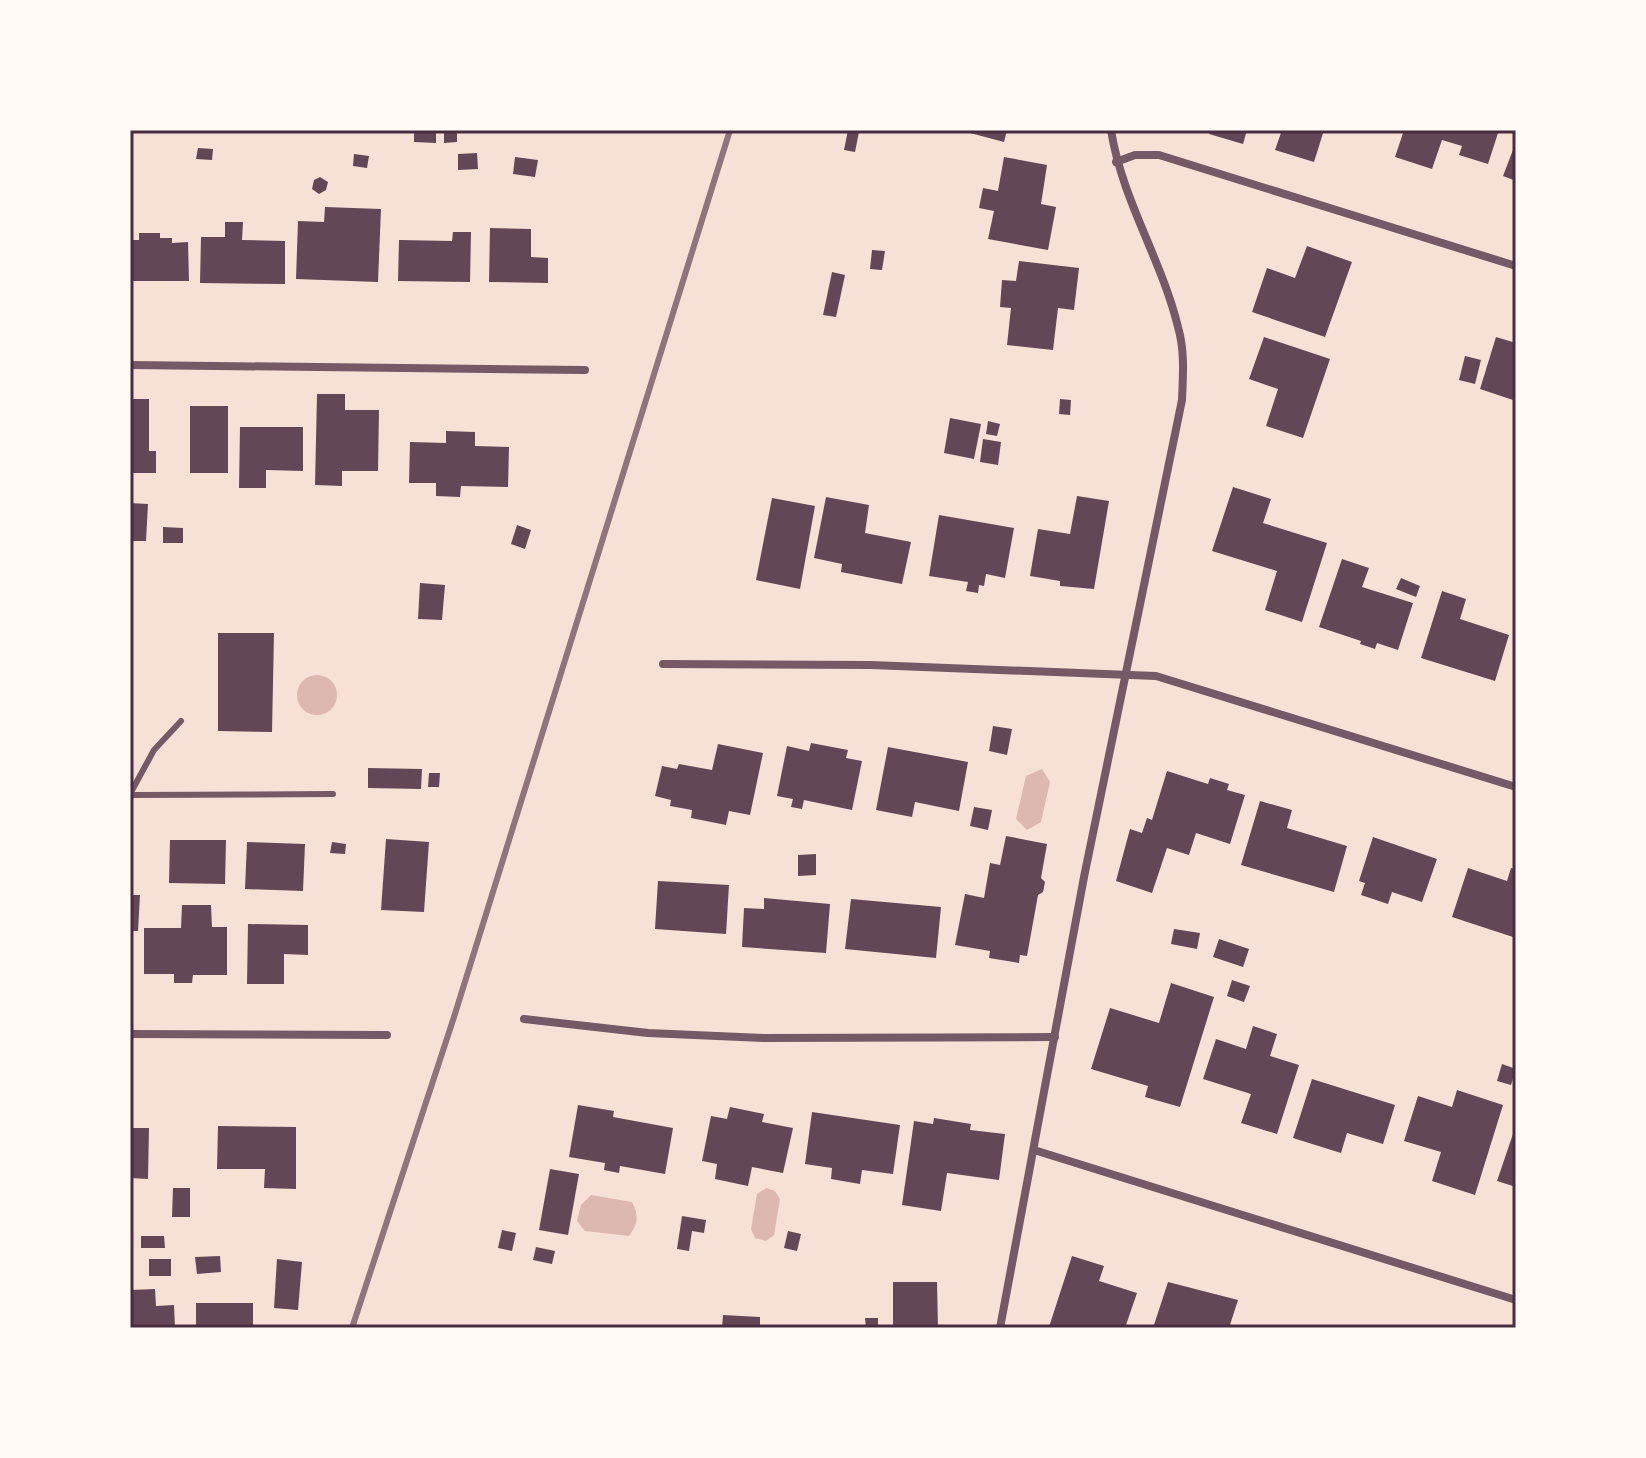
<svg xmlns="http://www.w3.org/2000/svg" width="1646" height="1458" font-family="'Roboto Serif',serif">
	<rect width="100%" height="100%" fill="#f7e1d7"/>
	<g fill="#dcb8b0">
		<circle cx="317" cy="695" r="20"/>
		<polygon points="1042,769 1050,782 1041,822 1027,830 1016,819 1026,776"/>
		<polygon points="766,1188 775,1191 780,1199 774,1235 766,1241 755,1238 751,1229 757,1194"/>
		<path d="M591,1195l41,7c7,13 6,22 -3,34l-44,-5 -8,-10 4,-16z"/>
	</g>
	<g fill="#644757">
		<polygon points="414,130 436,130 436,143 414,142"/>
		<polygon points="444,130 457,130 457,142 444,143"/>
		<polygon points="848,130 859,132 855,152 844,150"/>
		<polygon points="959,130 1007,130 1004,142"/>
		<polygon points="1210,130 1247,130 1243,144 1209,134"/>
		<polygon points="1282,130 1324,130 1314,162 1275,150"/>
		<polygon points="1404,130 1499,130 1488,164 1459,155 1462,146 1442,140 1432,169 1395,157"/>
		<polygon points="1516,142 1516,181 1503,176"/>
		<polygon points="198,148 213,149 212,160 196,159"/>
		<polygon points="477,153 478,169 458,170 458,154"/>
		<polygon points="354,154 369,156 367,168 353,166"/>
		<polygon points="515,157 538,160 535,177 513,174"/>
		<polygon points="1004,157 1047,165 1041,204 1056,207 1048,250 988,239 994,211 979,208 983,188 998,191"/>
		<polygon points="320,177 328,182 326,190 319,194 312,189 314,180"/>
		<polygon points="325,207 381,209 378,282 296,279 298,221 324,222"/>
		<polygon points="225,222 243,222 242,240 285,241 285,284 200,283 201,237 225,237"/>
		<polygon points="490,228 531,229 531,257 548,258 548,283 489,282"/>
		<polygon points="453,232 471,232 470,282 398,281 399,240 452,241"/>
		<polygon points="139,233 160,233 160,238 172,238 172,243 188,242 189,281 130,281 130,240 139,240"/>
		<polygon points="1307,246 1352,262 1325,337 1252,312 1267,268 1295,278"/>
		<polygon points="872,250 885,251 882,270 870,269"/>
		<polygon points="1019,261 1079,268 1074,310 1058,308 1053,350 1007,345 1011,308 1000,307 1002,280 1016,281"/>
		<polygon points="832,272 845,275 836,317 823,315"/>
		<polygon points="1264,337 1330,359 1303,438 1266,426 1278,389 1249,379"/>
		<polygon points="1496,337 1516,343 1516,401 1480,389"/>
		<polygon points="1465,356 1481,360 1475,384 1459,380"/>
		<polygon points="317,394 345,394 345,410 379,410 378,471 342,471 342,486 315,485"/>
		<polygon points="130,399 149,399 149,451 156,451 156,473 130,473"/>
		<polygon points="1060,399 1071,400 1070,415 1059,414"/>
		<rect x="190" y="406" width="38" height="67"/>
		<polygon points="950,418 981,424 974,459 944,453"/>
		<polygon points="988,421 1000,424 997,436 986,434"/>
		<polygon points="240,427 303,427 303,471 266,470 266,488 239,488"/>
		<polygon points="446,431 475,432 475,446 509,447 508,487 461,486 460,497 436,496 436,483 409,483 410,442 446,443"/>
		<polygon points="983,439 1001,442 998,465 980,462"/>
		<polygon points="1233,487 1271,499 1263,523 1327,543 1302,622 1265,610 1277,571 1212,551"/>
		<polygon points="1077,496 1109,501 1094,589 1060,586 1060,581 1030,576 1038,529 1070,534"/>
		<polygon points="826,497 869,505 865,533 911,542 902,584 841,572 842,564 814,558"/>
		<polygon points="772,498 815,506 800,589 756,580"/>
		<polygon points="130,503 148,504 146,541 130,541"/>
		<polygon points="939,515 1014,528 1005,578 986,574 984,586 979,585 978,593 966,591 968,582 929,576"/>
		<polygon points="517,525 531,530 525,549 511,544"/>
		<polygon points="163,527 183,528 183,543 163,543"/>
		<polygon points="1342,559 1369,568 1362,587 1413,603 1398,650 1377,643 1375,649 1360,644 1361,641 1319,627"/>
		<polygon points="1401,578 1420,586 1416,597 1396,589"/>
		<polygon points="420,583 445,585 442,620 418,619"/>
		<polygon points="1442,591 1466,599 1460,619 1509,635 1495,681 1421,658"/>
		<polygon points="218,633 274,633 272,732 218,731"/>
		<polygon points="993,726 1012,729 1007,755 989,751"/>
		<polygon points="811,743 848,750 846,758 862,761 852,810 804,800 802,809 791,807 793,799 777,796 787,746 809,751"/>
		<polygon points="718,744 763,753 750,815 729,811 726,825 691,818 692,810 670,806 671,800 655,796 662,766 677,769 679,764 712,770"/>
		<polygon points="888,747 968,762 959,811 915,802 912,817 876,810"/>
		<polygon points="368,768 422,769 421,789 368,788"/>
		<polygon points="1167,771 1208,784 1210,778 1229,784 1227,790 1245,795 1230,844 1196,833 1189,855 1167,848 1152,893 1116,881 1130,829 1142,833 1147,818 1152,820"/>
		<polygon points="429,773 440,773 439,787 428,787"/>
		<polygon points="1260,801 1292,810 1287,828 1347,846 1334,892 1241,865"/>
		<polygon points="974,807 992,810 988,830 970,826"/>
		<polygon points="1006,836 1047,844 1041,878 1045,882 1043,892 1038,895 1027,956 1020,955 1019,963 989,958 990,951 955,945 965,894 984,898 990,863 1000,865"/>
		<polygon points="1373,837 1437,859 1422,902 1392,892 1388,904 1361,895 1365,883 1359,881"/>
		<polygon points="386,839 429,842 424,912 381,910"/>
		<polygon points="170,840 226,840 225,884 169,883"/>
		<polygon points="247,842 305,844 303,891 245,889"/>
		<polygon points="332,842 346,844 345,854 330,853"/>
		<polygon points="816,854 816,875 798,876 798,855"/>
		<polygon points="1468,868 1507,881 1511,868 1516,869 1516,938 1452,917"/>
		<polygon points="658,881 729,885 726,934 655,929"/>
		<polygon points="130,895 140,895 138,931 130,931"/>
		<polygon points="764,898 830,904 826,953 742,947 744,908 764,909"/>
		<polygon points="851,899 941,907 936,958 845,949"/>
		<polygon points="182,905 211,905 212,927 227,927 227,975 193,975 192,983 174,983 174,974 144,974 144,928 181,928"/>
		<polygon points="248,924 308,925 308,955 284,954 284,984 247,984"/>
		<polygon points="1174,929 1200,933 1197,949 1171,944"/>
		<polygon points="1219,939 1249,949 1243,967 1213,957"/>
		<polygon points="1232,980 1250,986 1244,1002 1227,996"/>
		<polygon points="1171,983 1214,997 1180,1107 1145,1097 1148,1086 1091,1069 1110,1008 1159,1023"/>
		<polygon points="1253,1026 1277,1034 1270,1056 1299,1065 1277,1134 1241,1123 1251,1094 1203,1079 1216,1039 1246,1049"/>
		<polygon points="1502,1064 1516,1069 1511,1085 1497,1081"/>
		<polygon points="1312,1079 1395,1105 1383,1144 1347,1133 1341,1153 1293,1138"/>
		<polygon points="1457,1090 1503,1105 1475,1195 1432,1181 1441,1152 1404,1141 1418,1096 1452,1107"/>
		<polygon points="578,1105 614,1111 613,1117 673,1128 665,1174 620,1166 619,1173 604,1170 605,1163 569,1157"/>
		<polygon points="730,1107 764,1114 762,1122 793,1128 783,1173 752,1167 748,1186 715,1179 717,1164 702,1161 711,1116 727,1119"/>
		<polygon points="812,1112 900,1125 893,1174 862,1170 860,1184 831,1179 832,1168 805,1164"/>
		<polygon points="934,1118 971,1124 970,1130 1005,1134 999,1180 947,1173 941,1211 902,1205 914,1121 933,1124"/>
		<polygon points="218,1126 296,1127 296,1189 264,1188 265,1169 217,1169"/>
		<polygon points="130,1128 149,1128 148,1179 130,1178"/>
		<polygon points="1515,1128 1516,1128 1516,1187 1497,1181"/>
		<polygon points="550,1169 579,1174 568,1235 539,1230"/>
		<polygon points="173,1188 190,1188 190,1217 172,1217"/>
		<polygon points="682,1216 706,1220 704,1233 692,1231 689,1251 677,1249"/>
		<polygon points="502,1230 516,1233 512,1251 498,1248"/>
		<polygon points="788,1231 801,1234 797,1251 784,1248"/>
		<polygon points="141,1236 164,1236 165,1248 141,1248"/>
		<polygon points="536,1247 555,1251 552,1264 533,1260"/>
		<polygon points="220,1256 221,1272 197,1274 195,1257"/>
		<polygon points="1072,1256 1104,1266 1099,1281 1137,1293 1125,1328 1049,1327"/>
		<rect x="149" y="1259" width="22" height="17"/>
		<polygon points="277,1259 302,1262 298,1310 274,1308"/>
		<polygon points="893,1282 937,1282 938,1328 893,1328"/>
		<polygon points="1168,1282 1238,1300 1229,1328 1153,1328"/>
		<polygon points="155,1289 156,1306 174,1305 175,1328 130,1328 130,1290"/>
		<rect x="196" y="1303" width="57" height="25"/>
		<polygon points="723,1315 760,1317 760,1328 722,1328"/>
		<polygon points="865,1318 878,1318 878,1328 866,1328"/>
	</g>
	<g fill="none" stroke-linecap="round" stroke-linejoin="round">
		<g stroke="#755966" stroke-width="6">
			<polyline points="130,794 154,750 181,721"/>
			<polyline points="130,795 333,794"/>
		</g>
		<g stroke="#755966" stroke-width="8">
			<polyline points="1116,162 1135,155 1159,155 1516,266"/>
			<polyline points="130,365 585,370"/>
			<polyline points="663,664 871,665 1156,676 1516,787"/>
			<polyline points="524,1019 648,1033 763,1038 1055,1037"/>
			<polyline points="130,1034 387,1035"/>
			<polyline points="1034,1150 1516,1300"/>
			<path d="M1000,1328l84,-451 98,-477c1,-25 3,-49 -4,-73 -17,-69 -56,-127 -67,-197"/>
		</g>
		<polyline stroke="#8f747c" stroke-width="6" points="352,1328 454,1017 730,130"/>
	</g>
	<rect width="1646" height="1458" fill="none" stroke="#fffaf5" stroke-width="264"/>
	<rect x="132" y="132" width="1382" height="1194" fill="none" stroke="#4a2c40" stroke-width="3"/>
</svg>
